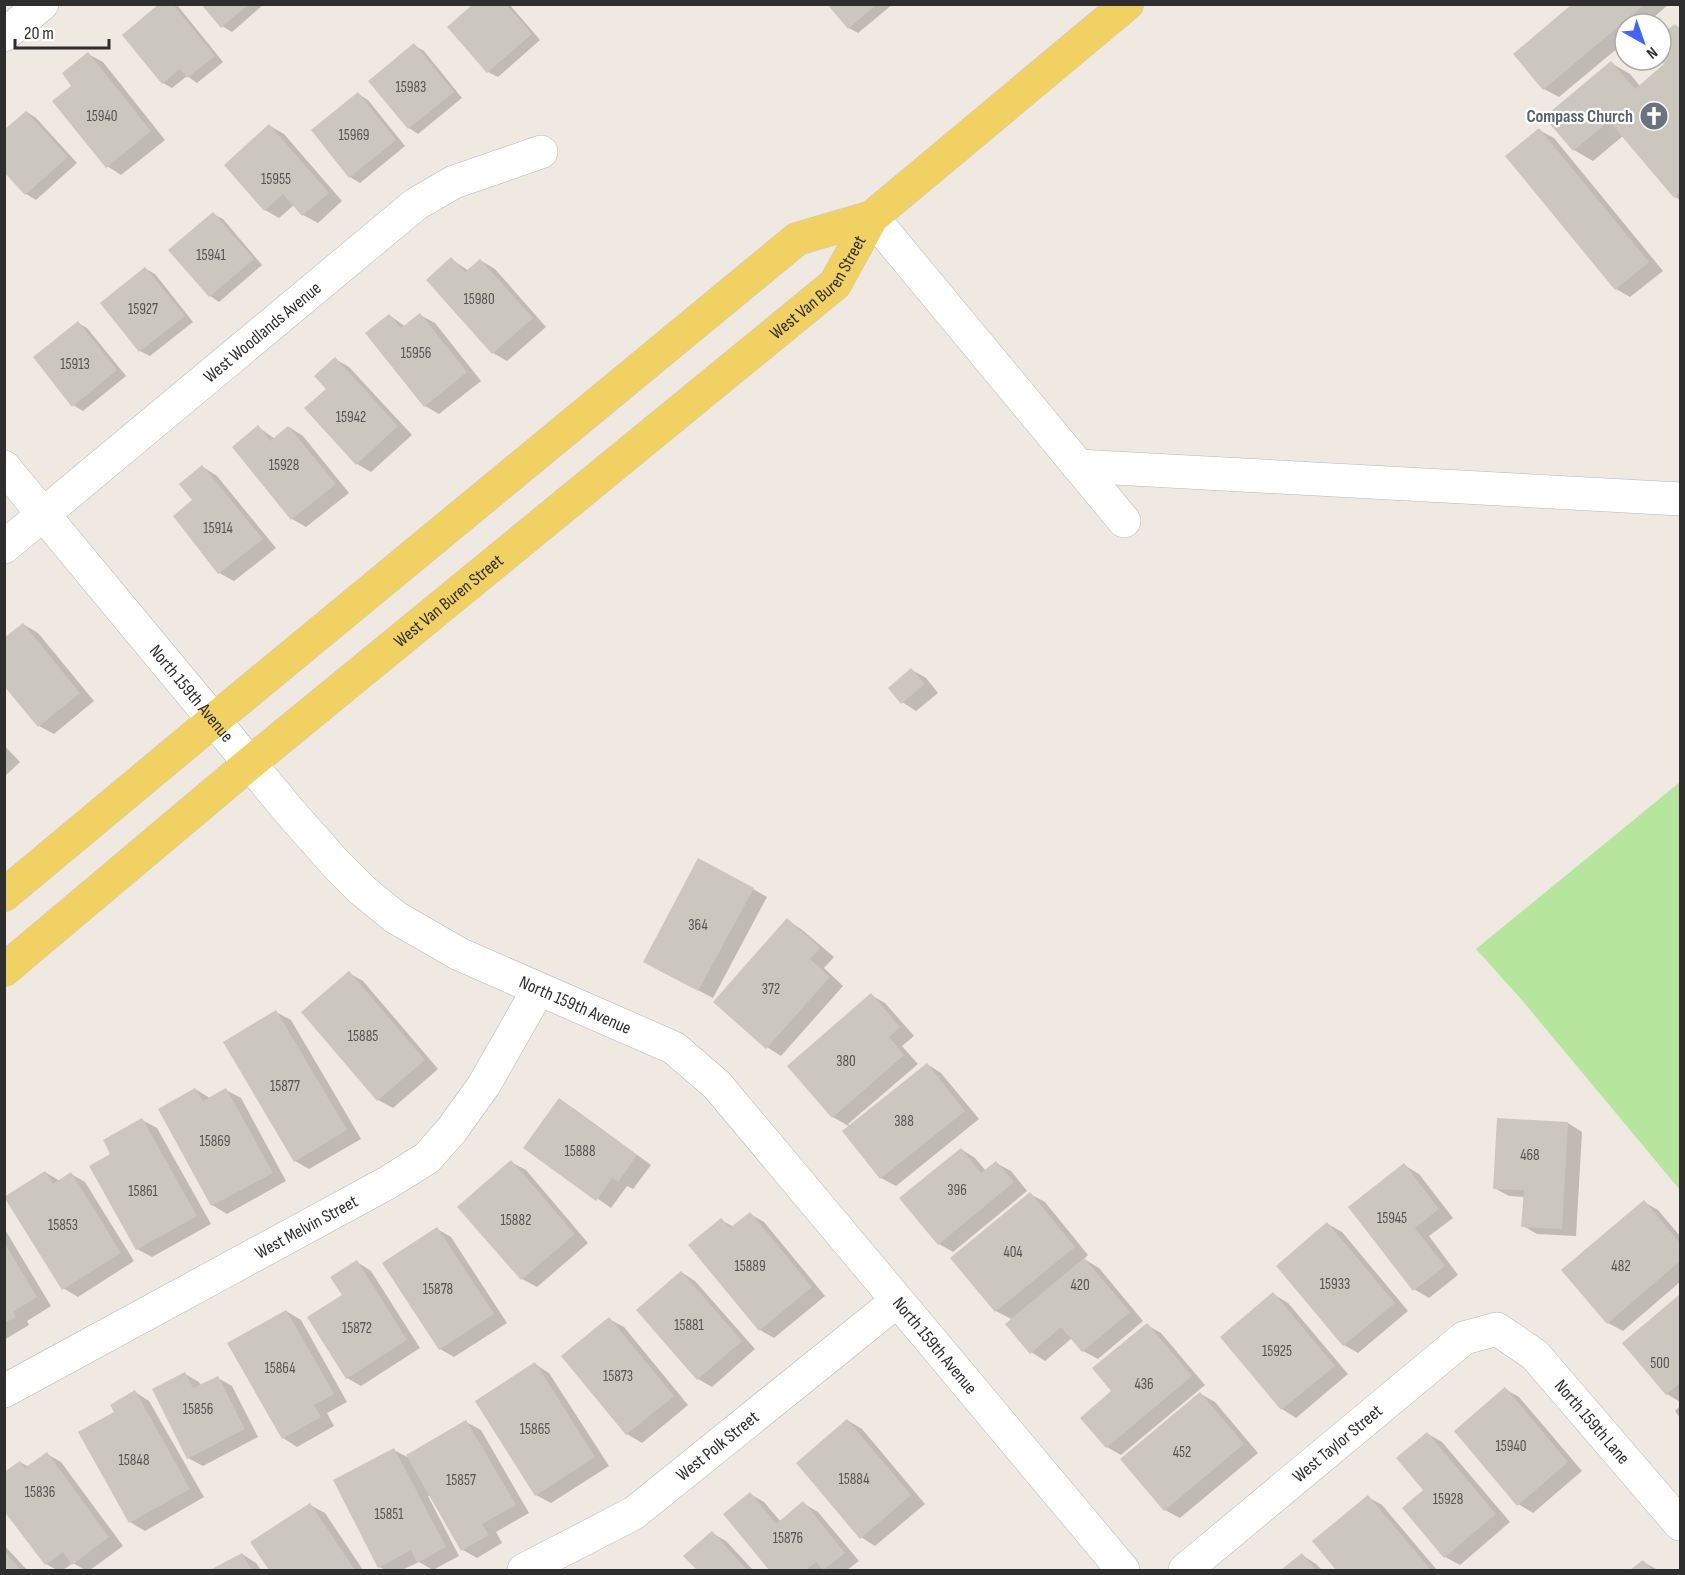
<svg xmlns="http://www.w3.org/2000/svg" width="1685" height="1575" font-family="'Sofia Sans Condensed',sans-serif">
	<rect width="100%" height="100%" fill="#efe9e1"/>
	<polygon fill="#b6e59e" points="1680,782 1680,1190 1521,999 1476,949"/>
	<g fill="#0003">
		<polygon points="161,4 177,5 223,62 197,83 187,76 172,88 163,83"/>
		<polygon points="203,4 264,4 232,32 222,26"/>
		<polygon points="475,4 509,4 540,40 498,77 488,72"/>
		<polygon points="829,4 893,4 858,33 849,28"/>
		<polygon points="1575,4 1669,4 1646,24 1625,24 1625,42 1559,97 1544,89 1515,54"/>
		<polygon points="1675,25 1680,28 1680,200 1675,197 1623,136 1593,161 1574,150 1611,63 1630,74 1640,86 1666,64 1661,58 1661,37"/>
		<polygon points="414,45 424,51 462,98 418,134 409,128"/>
		<polygon points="88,54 103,62 165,140 121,175 107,166 74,86"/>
		<polygon points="358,94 368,100 405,146 360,183 350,177 313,130"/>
		<polygon points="27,112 36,118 77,163 36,200 26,194 4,170"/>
		<polygon points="270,126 284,134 342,201 318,223 303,215 294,205 279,218 265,210"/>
		<polygon points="1539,130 1554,138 1663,271 1630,297 1616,289"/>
		<polygon points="213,214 223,219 262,265 219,302 210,296 171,250"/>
		<polygon points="451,259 469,271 480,260 495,269 546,327 507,361 493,353"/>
		<polygon points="146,269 155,274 193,322 150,356 140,351"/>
		<polygon points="389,315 406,327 420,315 435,323 481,381 439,414 425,406"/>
		<polygon points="78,323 87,328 126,376 83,411 73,405"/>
		<polygon points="335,359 349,367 412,435 371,472 357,464 328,389"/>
		<polygon points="258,427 275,439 289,427 303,436 349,493 306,527 292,519"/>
		<polygon points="203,467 217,476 276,548 234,581 219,573 194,500"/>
		<polygon points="23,624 38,633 94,701 54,734 39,726"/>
		<polygon points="912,670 926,678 938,693 916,711 902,702"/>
		<polygon points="4,745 20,762 4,777"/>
		<polygon points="753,889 767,897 713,998 659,970"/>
		<polygon points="787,920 801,929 834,957 824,968 843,986 781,1056 767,1047"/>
		<polygon points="349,973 363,981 438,1069 393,1108 378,1100"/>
		<polygon points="871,995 885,1003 914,1036 902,1046 918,1064 848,1124 850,1127 927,1064 941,1073 979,1119 896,1186 881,1178 850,1127 833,1117"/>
		<polygon points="276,1012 291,1020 361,1139 309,1169 295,1161"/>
		<polygon points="195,1089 210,1098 226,1090 241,1098 286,1181 227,1214 212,1205 160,1109"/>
		<polygon points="573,1108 651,1165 633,1189 627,1186 611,1208 525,1147"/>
		<polygon points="142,1120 157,1128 211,1224 152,1257 137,1249 112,1155"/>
		<polygon points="1568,1123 1582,1132 1576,1236 1537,1234 1523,1226 1525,1197 1509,1196 1494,1188"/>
		<polygon points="961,1149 975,1158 986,1171 996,1163 1011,1171 1027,1191 953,1252 939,1244"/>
		<polygon points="511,1162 526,1170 588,1243 537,1287 522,1279 459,1207"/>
		<polygon points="1404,1165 1419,1174 1453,1218 1429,1236 1458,1275 1429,1298 1414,1289"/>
		<polygon points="45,1172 60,1181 71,1174 85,1182 134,1261 78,1297 63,1288"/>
		<polygon points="1030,1194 1045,1202 1088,1255 1084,1259 1099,1268 1143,1321 1098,1359 1083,1351 1072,1338 1045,1361 1031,1352 1013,1320 996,1311 952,1258"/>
		<polygon points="1644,1202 1658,1210 1680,1236 1680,1282 1623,1331 1608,1323"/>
		<polygon points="750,1214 764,1222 825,1296 774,1338 760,1330 721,1220 734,1227"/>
		<polygon points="1328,1224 1342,1232 1408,1311 1358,1353 1344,1345"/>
		<polygon points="4,1228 51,1306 27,1321 29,1325 4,1340"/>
		<polygon points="437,1229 451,1237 507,1323 454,1357 440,1349"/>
		<polygon points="357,1262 371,1271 420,1348 361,1386 347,1378 344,1296"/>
		<polygon points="681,1272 695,1281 755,1349 712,1387 698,1379"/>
		<polygon points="1273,1294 1288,1303 1348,1374 1296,1418 1282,1409 1222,1337"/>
		<polygon points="1680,1296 1680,1402 1667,1394 1624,1343"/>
		<polygon points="286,1311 301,1320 347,1402 327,1413 334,1426 297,1447 283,1438"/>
		<polygon points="609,1319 624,1327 688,1405 642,1443 627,1434 563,1356"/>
		<polygon points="1147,1325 1161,1333 1205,1385 1121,1455 1107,1447"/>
		<polygon points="535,1364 549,1373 609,1466 551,1503 536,1495"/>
		<polygon points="185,1374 199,1382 201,1386 218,1378 232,1386 258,1437 203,1466 188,1458"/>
		<polygon points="1505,1389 1519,1397 1582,1471 1533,1513 1518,1504"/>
		<polygon points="135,1392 149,1401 204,1497 145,1531 130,1522 116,1412"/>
		<polygon points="1201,1394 1215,1402 1258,1453 1180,1518 1165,1510 1123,1459"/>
		<polygon points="1680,1406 1680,1418 1675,1411"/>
		<polygon points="847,1420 862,1429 925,1504 875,1546 861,1537"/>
		<polygon points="466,1422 481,1430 529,1513 496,1532 502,1543 477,1558 463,1550 431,1495 428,1496 459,1556 433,1570 419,1562 402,1570 386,1570 379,1567 394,1450 407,1457"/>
		<polygon points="1428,1434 1442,1442 1510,1522 1460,1565 1445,1557 1426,1490"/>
		<polygon points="47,1454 61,1462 123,1546 90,1570 85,1570 73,1563 63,1570 57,1570 46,1564 20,1462 29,1467"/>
		<polygon points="750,1494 764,1502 781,1522 803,1503 818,1512 859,1561 847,1570 771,1570 725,1514"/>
		<polygon points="1368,1497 1382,1505 1437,1570 1338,1570 1314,1542"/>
		<polygon points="310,1505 325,1513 363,1570 271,1570 252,1542"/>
		<polygon points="712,1533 726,1541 753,1570 699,1570 685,1556"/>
		<polygon points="4,1545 27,1570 4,1570"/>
		<polygon points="242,1554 256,1563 261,1570 213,1570"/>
		<polygon points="1302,1555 1316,1564 1322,1570 1284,1570"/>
		<polygon points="1643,1562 1658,1570 1633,1570"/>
	</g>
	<g fill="#cbc7bf">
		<polygon points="159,4 173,4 215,56 187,78 180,69 162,84 122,35"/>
		<polygon points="201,4 249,4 221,28"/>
		<polygon points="473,4 506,4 532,34 487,73 447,27"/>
		<polygon points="827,4 877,4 848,29"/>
		<polygon points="1572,4 1645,4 1543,90 1513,54"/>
		<polygon points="1675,24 1680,30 1680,192 1674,198 1609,121 1573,151 1544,117 1611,61 1635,89 1664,64 1661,60 1661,35"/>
		<polygon points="414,43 454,92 408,129 368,81"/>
		<polygon points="88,52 151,131 106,168 52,101 71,86 62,73"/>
		<polygon points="358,92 396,140 349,178 311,130"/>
		<polygon points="26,111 68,157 25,195 4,172 4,130"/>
		<polygon points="269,124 329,193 302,216 283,194 264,211 224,165"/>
		<polygon points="1539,128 1649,262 1615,290 1505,156"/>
		<polygon points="213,212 254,259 209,297 168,250"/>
		<polygon points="451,257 465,272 480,259 533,318 492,354 426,280"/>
		<polygon points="145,267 185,316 139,352 100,303"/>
		<polygon points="420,313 467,372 424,407 365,333 389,314 401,328"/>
		<polygon points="78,321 117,370 72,407 33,357"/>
		<polygon points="335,357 398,426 356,465 304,408 326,389 314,376"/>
		<polygon points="258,425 270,441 288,426 336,484 291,520 232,447"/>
		<polygon points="202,465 263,539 218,574 173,516 192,500 179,484"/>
		<polygon points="23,623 80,693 38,727 4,686 4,638"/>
		<polygon points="911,668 925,684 901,704 888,688"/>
		<polygon points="698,858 754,888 698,991 643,962"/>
		<polygon points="787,918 820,948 810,959 830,977 766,1049 713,1002"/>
		<polygon points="349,971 425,1060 377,1101 301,1012"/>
		<polygon points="871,993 900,1027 889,1037 904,1055 832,1118 787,1066"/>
		<polygon points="276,1010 347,1130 294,1162 223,1042"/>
		<polygon points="927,1063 965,1111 880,1179 842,1131"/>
		<polygon points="195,1088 203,1101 226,1088 273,1173 211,1206 158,1109"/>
		<polygon points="559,1098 637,1155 618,1182 612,1178 596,1201 523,1148"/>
		<polygon points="142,1118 197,1216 136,1250 89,1166 110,1154 103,1140"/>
		<polygon points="1497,1118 1568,1122 1562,1229 1521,1227 1524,1190 1493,1189"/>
		<polygon points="961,1148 981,1173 996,1161 1014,1182 938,1245 899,1198"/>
		<polygon points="511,1160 575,1234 521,1280 457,1207"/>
		<polygon points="1404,1163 1439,1209 1415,1228 1445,1266 1413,1291 1348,1207"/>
		<polygon points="45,1171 53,1184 71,1172 121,1253 62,1290 4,1197"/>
		<polygon points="1030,1192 1075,1247 995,1312 950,1258"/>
		<polygon points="1644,1200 1680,1243 1680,1261 1607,1324 1561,1270"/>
		<polygon points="750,1212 812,1287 759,1331 688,1245 721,1218 730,1228"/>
		<polygon points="1327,1222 1395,1303 1343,1346 1276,1266"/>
		<polygon points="437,1227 494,1314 439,1350 382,1263"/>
		<polygon points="4,1242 37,1297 13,1312 16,1317 4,1323"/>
		<polygon points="1084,1258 1130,1312 1082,1352 1061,1327 1030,1354 1005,1324"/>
		<polygon points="357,1260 407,1340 346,1379 307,1317 342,1295 330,1277"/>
		<polygon points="681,1271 742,1341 697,1380 636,1310"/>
		<polygon points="1273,1292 1335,1366 1281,1410 1220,1337"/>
		<polygon points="1680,1294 1680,1383 1666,1395 1622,1343"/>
		<polygon points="286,1310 334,1394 314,1405 321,1417 282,1439 227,1343"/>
		<polygon points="609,1317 674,1396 626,1435 561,1356"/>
		<polygon points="1147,1323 1192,1376 1106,1448 1080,1418 1111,1391 1092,1368"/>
		<polygon points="535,1362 595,1457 535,1496 475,1401"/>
		<polygon points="185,1372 193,1388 218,1376 245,1429 187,1459 152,1389"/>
		<polygon points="1505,1387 1568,1462 1517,1506 1454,1431"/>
		<polygon points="135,1390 190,1489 129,1523 78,1432 114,1412 110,1405"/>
		<polygon points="1200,1392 1244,1444 1164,1511 1120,1459"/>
		<polygon points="847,1419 911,1495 860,1539 796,1463"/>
		<polygon points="466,1420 516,1505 482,1524 489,1535 461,1551 406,1455"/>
		<polygon points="1427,1432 1496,1514 1444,1558 1402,1508 1423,1490 1396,1458"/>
		<polygon points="394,1448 446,1547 417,1563 411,1550 378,1568 333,1480"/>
		<polygon points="47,1452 109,1537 72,1565 63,1552 45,1565 4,1511 4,1472 20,1461 25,1468"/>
		<polygon points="750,1492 776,1524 803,1501 845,1553 823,1570 816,1562 806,1570 769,1570 723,1514"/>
		<polygon points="1368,1495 1431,1570 1336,1570 1312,1541"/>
		<polygon points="310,1503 355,1570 269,1570 250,1542"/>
		<polygon points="712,1531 747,1570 697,1570 683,1556"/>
		<polygon points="4,1551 21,1570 4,1570"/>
		<polygon points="242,1553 252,1570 210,1570"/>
		<polygon points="1302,1553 1316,1570 1281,1570"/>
		<polygon points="1643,1560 1652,1570 1630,1570"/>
	</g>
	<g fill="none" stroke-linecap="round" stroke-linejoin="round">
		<g stroke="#b4b7c1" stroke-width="34">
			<g id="minor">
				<polyline points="4,35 42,4"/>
				<polyline points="872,217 1124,521"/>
				<polyline points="1078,466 1680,499"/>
				<path id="s1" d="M4,467l286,345 46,52 26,26 33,27 64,37 215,94 43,37 406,485"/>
				<path id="s2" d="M4,547l412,-343 38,-22 87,-30"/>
				<path id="s3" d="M4,1391l383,-208 40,-25 24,-27 33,-46 54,-95"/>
				<path id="s4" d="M524,1570l110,-57 263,-212"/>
				<path id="s5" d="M1185,1570l279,-232 33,-9 38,26 145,169"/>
			</g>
		</g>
		<g stroke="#c9c9c9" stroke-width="34">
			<g id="major">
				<polyline points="4,895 214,720 797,239 872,217"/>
				<path id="s6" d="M4,970l246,-207 585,-479 37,-67 255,-213"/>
			</g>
		</g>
		<use href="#minor" stroke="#fff" stroke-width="33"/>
		<use href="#major" stroke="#f2d163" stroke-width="33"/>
	</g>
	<defs>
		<g id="church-disc" transform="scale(1.5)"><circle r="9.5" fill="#6b7280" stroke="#fff"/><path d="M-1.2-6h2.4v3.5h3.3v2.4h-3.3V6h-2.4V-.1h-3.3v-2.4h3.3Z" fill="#fff"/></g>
	</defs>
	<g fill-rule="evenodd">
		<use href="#church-disc" x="1654" y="116"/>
	</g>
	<g text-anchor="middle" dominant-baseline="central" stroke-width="4.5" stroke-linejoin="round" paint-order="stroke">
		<g font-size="15" fill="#555452">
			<text x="411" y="87">15983</text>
			<text x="102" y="116">15940</text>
			<text x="354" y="135">15969</text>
			<text x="276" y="179">15955</text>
			<text x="211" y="255">15941</text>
			<text x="479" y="299">15980</text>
			<text x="143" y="309">15927</text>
			<text x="416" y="353">15956</text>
			<text x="75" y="364">15913</text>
			<text x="351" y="417">15942</text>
			<text x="284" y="465">15928</text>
			<text x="218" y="528">15914</text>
			<text x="698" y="925">364</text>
			<text x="771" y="989">372</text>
			<text x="363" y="1036">15885</text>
			<text x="846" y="1061">380</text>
			<text x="285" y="1086">15877</text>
			<text x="904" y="1121">388</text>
			<text x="215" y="1141">15869</text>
			<text x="580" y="1151">15888</text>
			<text x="1530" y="1155">468</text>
			<text x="957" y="1190">396</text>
			<text x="143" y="1191">15861</text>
			<text x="1392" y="1218">15945</text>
			<text x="516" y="1220">15882</text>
			<text x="63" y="1225">15853</text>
			<text x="1013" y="1252">404</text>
			<text x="750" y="1266">15889</text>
			<text x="1621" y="1266">482</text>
			<text x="1335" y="1284">15933</text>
			<text x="1080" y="1285">420</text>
			<text x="438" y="1289">15878</text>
			<text x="689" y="1325">15881</text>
			<text x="357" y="1328">15872</text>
			<text x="1277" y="1351">15925</text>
			<text x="1660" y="1363">500</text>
			<text x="280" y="1368">15864</text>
			<text x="618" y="1376">15873</text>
			<text x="1144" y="1384">436</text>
			<text x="198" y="1409">15856</text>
			<text x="535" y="1429">15865</text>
			<text x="1511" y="1446">15940</text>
			<text x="1182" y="1452">452</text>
			<text x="134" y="1460">15848</text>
			<text x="854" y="1479">15884</text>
			<text x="461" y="1480">15857</text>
			<text x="40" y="1492">15836</text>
			<text x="1448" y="1499">15928</text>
			<text x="389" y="1514">15851</text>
			<text x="788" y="1538">15876</text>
		</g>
		<g font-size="18" font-weight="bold" fill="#5b616d" stroke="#fff" text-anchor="end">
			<text x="1633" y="116">Compass Church</text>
		</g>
		<g font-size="18" fill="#2e2e2e" stroke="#fff">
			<text stroke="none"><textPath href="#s6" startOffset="1064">West Van Buren Street</textPath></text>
			<text stroke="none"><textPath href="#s2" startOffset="336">West Woodlands Avenue</textPath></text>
			<text stroke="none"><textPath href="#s6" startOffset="578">West Van Buren Street</textPath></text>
			<text stroke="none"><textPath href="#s1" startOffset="294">North 159th Avenue</textPath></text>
			<text stroke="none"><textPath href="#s1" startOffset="798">North 159th Avenue</textPath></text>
			<text stroke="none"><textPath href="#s3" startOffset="344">West Melvin Street</textPath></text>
			<text stroke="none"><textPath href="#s1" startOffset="1302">North 159th Avenue</textPath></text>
			<text stroke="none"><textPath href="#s5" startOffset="531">North 159th Lane</textPath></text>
			<text stroke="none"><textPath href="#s5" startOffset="198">West Taylor Street</textPath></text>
			<text stroke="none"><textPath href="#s4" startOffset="231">West Polk Street</textPath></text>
		</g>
	</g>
	<rect width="1685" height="1575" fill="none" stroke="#2e2e2e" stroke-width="12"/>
	<g transform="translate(1643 42) rotate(140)"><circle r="28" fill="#ffffff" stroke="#ababab" stroke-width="1.5"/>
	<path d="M0-4.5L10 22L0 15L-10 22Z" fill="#4264fb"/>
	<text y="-9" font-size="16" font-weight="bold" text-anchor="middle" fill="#2e2e2e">N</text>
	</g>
	<path d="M15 39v9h94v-9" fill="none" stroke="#2e2e2e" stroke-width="3"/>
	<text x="24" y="39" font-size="18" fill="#2e2e2e" stroke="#ffffff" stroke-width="4.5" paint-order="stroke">20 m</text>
</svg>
